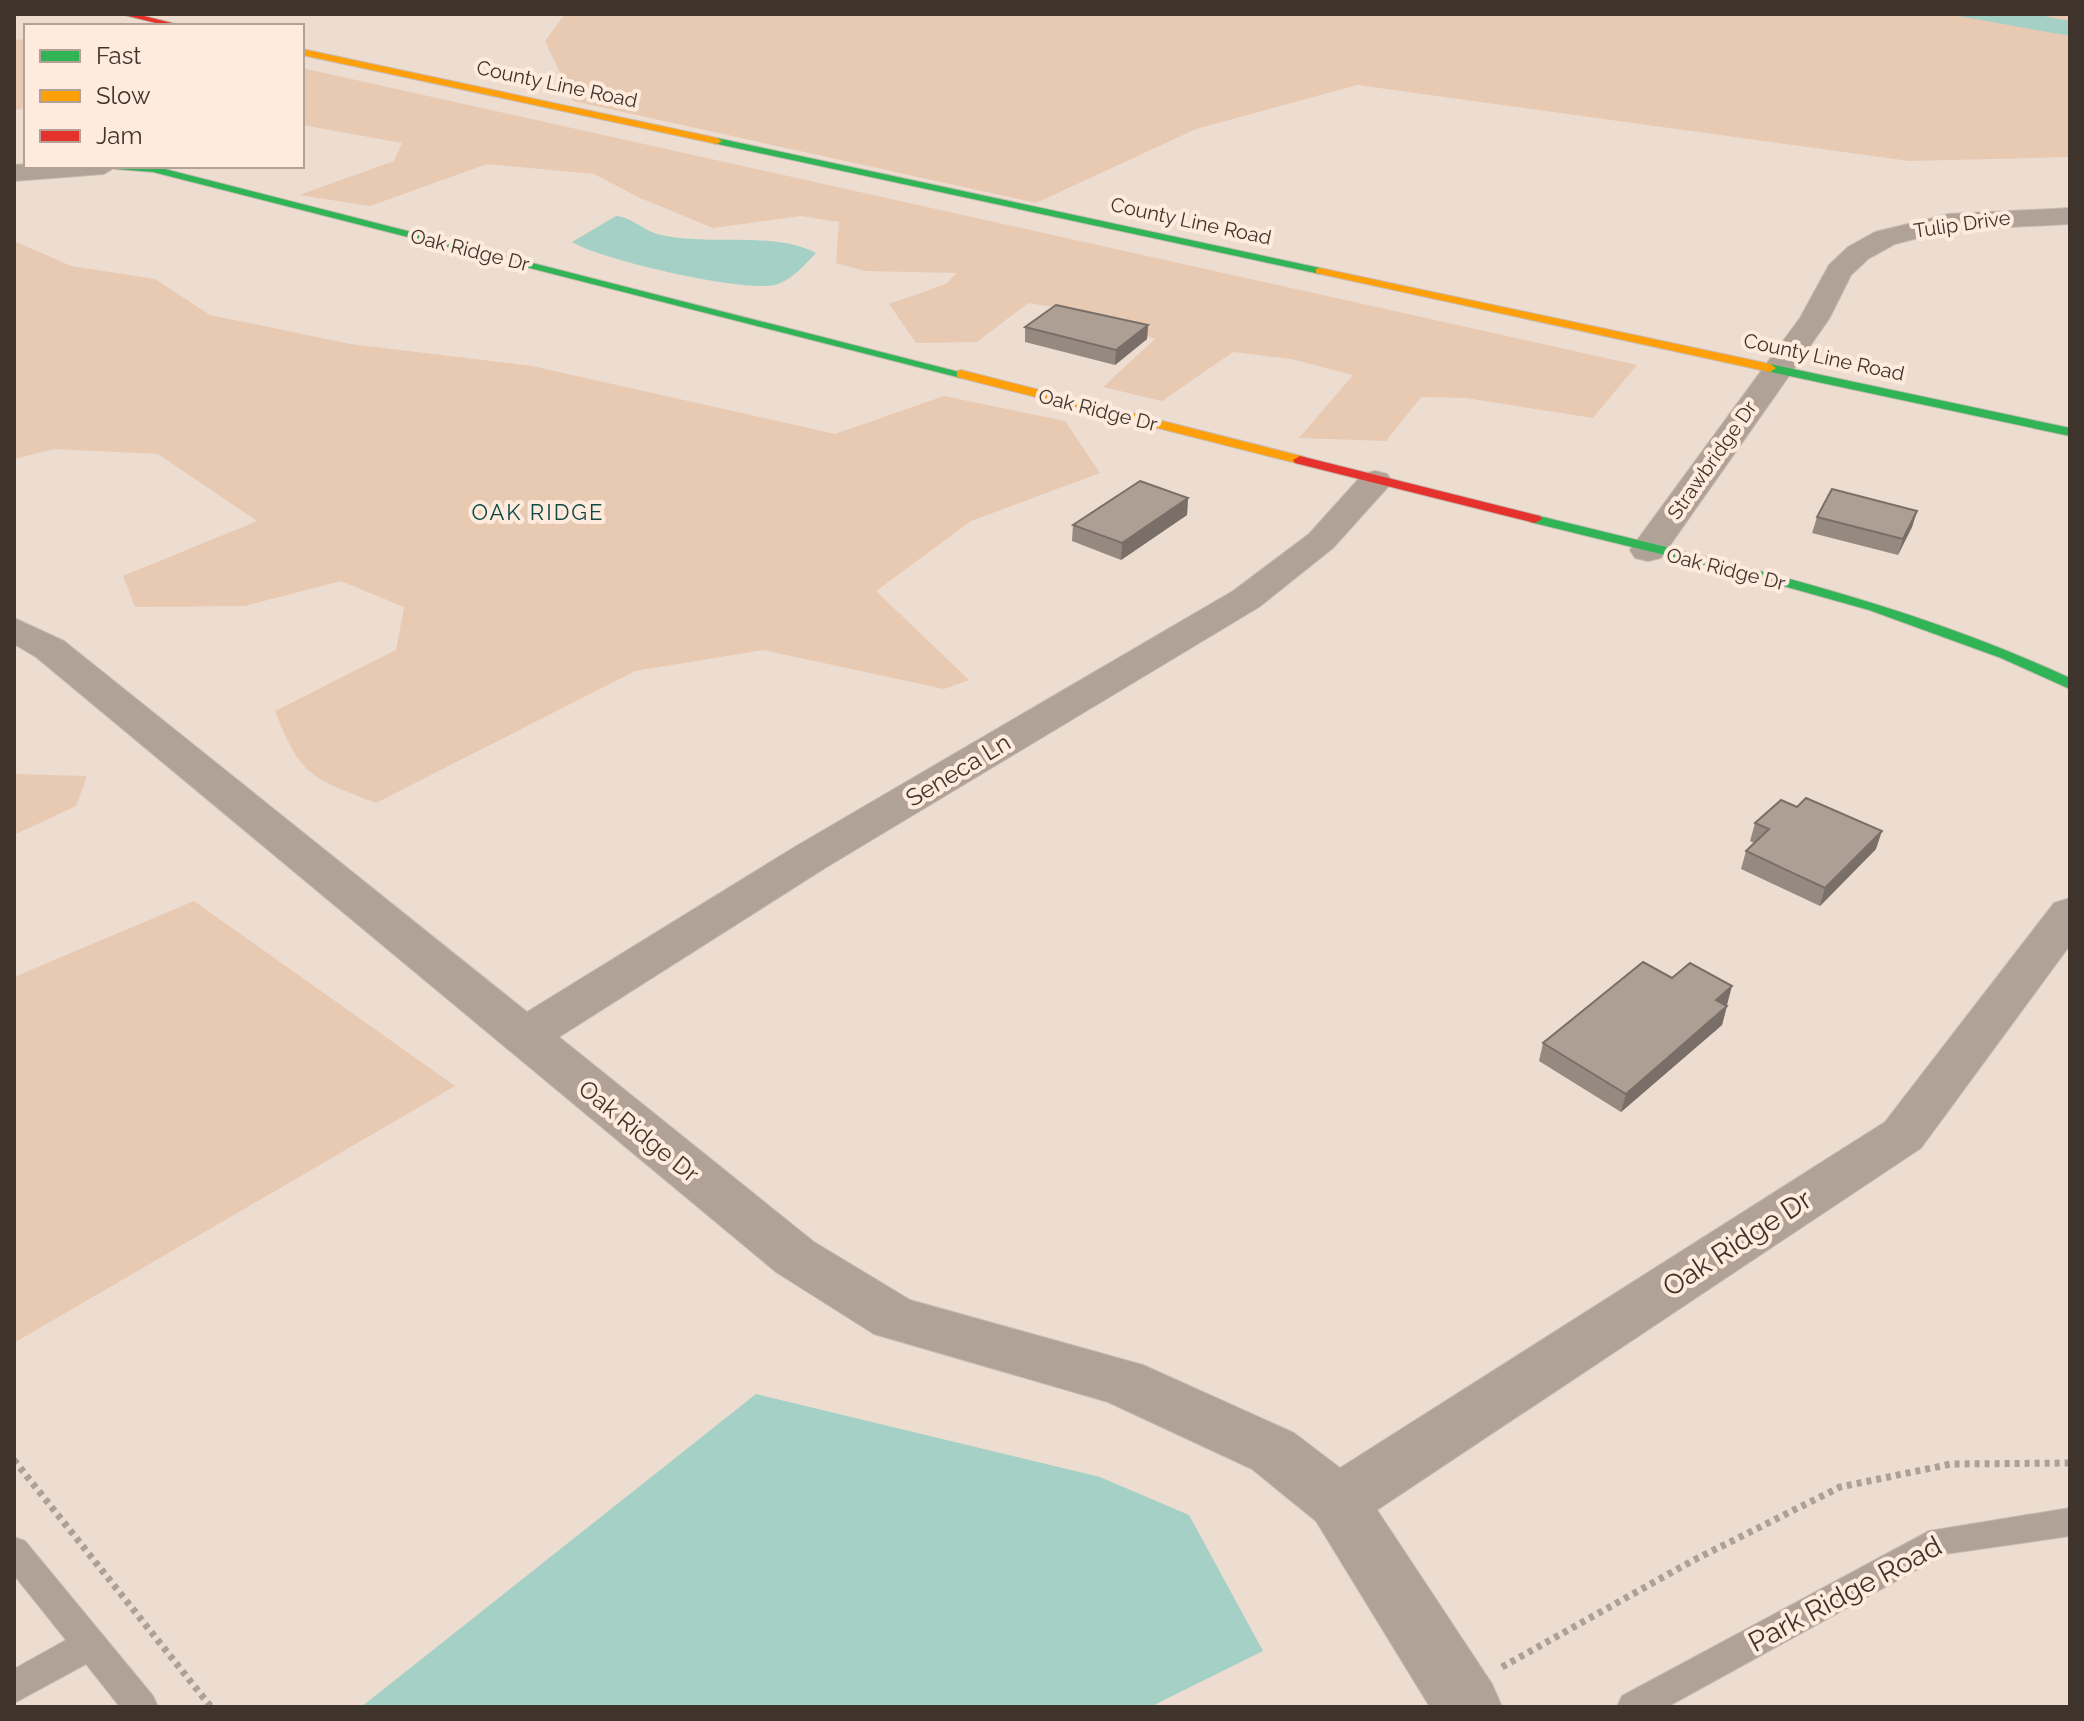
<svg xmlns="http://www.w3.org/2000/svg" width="2084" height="1721" font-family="Raleway,sans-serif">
	<rect width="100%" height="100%" fill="#edddd1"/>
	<g fill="#e8c9b2">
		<polygon points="565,14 2070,14 2070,157 1909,161 1357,85 1196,129 1036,203 573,101 545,41"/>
		<polygon points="26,39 26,109 14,110 14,40"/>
		<polygon points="302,68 1637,365 1593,418 1466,398 1421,397 1386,441 1299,438 1353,375 1291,359 1233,352 1162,401 1103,387 1155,339 1086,312 1028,303 977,342 916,343 889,304 946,284 957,273 865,271 836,263 839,222 801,216 713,228 640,198 594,174 487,164 370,206 299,195 394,161 402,143 302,125"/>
		<path d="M14,241l57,25 84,13 55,36 140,29 182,22 303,68 109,-38 121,25 35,52 -129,48 -95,70 93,89 -25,9 -181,-39 -128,21 -259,132c-64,-25 -75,-25 -101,-92l121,-61 8,-43 -63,-26 -97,25 -109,1 -12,-31 134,-55 -99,-67 -104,-5 -40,10z"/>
		<polygon points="14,774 87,776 76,806 14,835"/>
		<polygon points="194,901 455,1086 14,1343 14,977"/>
	</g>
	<g fill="#a5d0c5">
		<polygon points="1947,14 2033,14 2070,21 2070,36"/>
		<path d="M616,216c16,1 29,16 45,19 50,11 113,-4 155,18 -11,11 -22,25 -38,31 -28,11 -180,-25 -206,-42z"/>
		<polygon points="756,1394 1100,1477 1189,1515 1263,1651 1150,1707 361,1707"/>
	</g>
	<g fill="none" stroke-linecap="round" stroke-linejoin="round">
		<g stroke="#c8bcb2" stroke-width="2">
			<g id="lane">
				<polygon points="2070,1508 2070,1536 1945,1554 1667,1707 1617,1707 1622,1696 1929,1531"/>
				<polygon points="14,1537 25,1541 153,1696 158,1707 120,1707 86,1664 14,1703 14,1669 66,1640 14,1575"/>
			</g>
		</g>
		<g stroke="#c8bcb2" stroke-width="2">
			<g id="street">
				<polygon points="14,165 26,164 117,166 104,174 14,181"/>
				<polygon points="2070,208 2070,224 1949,230 1895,244 1868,259 1851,275 1829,319 1661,558 1648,561 1635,558 1630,550 1800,318 1829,265 1848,247 1875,232 1949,214"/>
				<polygon points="1375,471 1387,474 1392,481 1387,488 1333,548 1259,607 825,868 559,1037 814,1242 910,1300 1143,1365 1294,1433 1340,1468 1885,1122 2054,903 2070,898 2070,945 1921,1148 1377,1510 1492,1684 1502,1707 1430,1707 1316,1521 1252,1469 1108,1402 874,1334 776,1272 36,657 14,644 14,618 64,641 527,1012 793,848 1233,591 1309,534 1363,474"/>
			</g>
		</g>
		<g stroke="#c8bcb2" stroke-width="2">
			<g id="fast">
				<polygon points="717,138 1320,268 1326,271 1320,274 713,143 712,141"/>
				<polygon points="110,166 153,166 967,374 961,378 153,172 115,169"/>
				<polygon points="1770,364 2070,428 2070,436 1766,371 1764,368"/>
				<path d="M1535,515c182,45 364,84 535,163v11l-69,-31 -132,-48 -135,-38 -204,-50 -2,-3z"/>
			</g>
		</g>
		<g stroke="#c8bcb2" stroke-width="2">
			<g id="slow">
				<polygon points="302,49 717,138 722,141 717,144 302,55"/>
				<polygon points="1320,268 1770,364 1776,368 1770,372 1316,273 1316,269"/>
				<polygon points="961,370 1305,457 1307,460 1300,464 957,377 957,371"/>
			</g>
		</g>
		<g stroke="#c8bcb2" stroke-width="2">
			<g id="jam">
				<polygon points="120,14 136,14 184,26 168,26"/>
				<polygon points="1300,456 1540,516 1542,519 1535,523 1295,463 1293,460"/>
			</g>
		</g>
		<g stroke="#aca198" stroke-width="7" stroke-dasharray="5 5" stroke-linecap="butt">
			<polyline points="14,1460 211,1707"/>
			<polyline points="1502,1667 1692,1561 1840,1487 1951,1464 2070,1463"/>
		</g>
		<use href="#lane" fill="#b1a298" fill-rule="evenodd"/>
		<use href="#street" fill="#b1a298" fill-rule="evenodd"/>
		<use href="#fast" fill="#30b455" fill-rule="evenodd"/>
		<use href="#slow" fill="#ff9f0a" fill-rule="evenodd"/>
		<use href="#jam" fill="#e5322d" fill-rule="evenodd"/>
	</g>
	<g fill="#96897f">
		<polygon points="1148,325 1147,339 1115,365 1025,342 1025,327"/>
		<polygon points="1188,498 1187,515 1121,560 1072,541 1073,525"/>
		<polygon points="1917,511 1912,527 1898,555 1812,533 1817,517"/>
		<polygon points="1755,823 1876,849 1820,906 1741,869 1746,851 1754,843 1750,841"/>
		<polygon points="1672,978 1727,1005 1722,1025 1621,1112 1539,1061 1543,1043"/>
	</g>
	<g fill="#7a6f68">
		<polygon points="1148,325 1147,339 1115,365 1116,350"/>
		<polygon points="1188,498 1187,515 1121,560 1122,543"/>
		<polygon points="1917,511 1912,527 1898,555 1903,539"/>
		<polygon points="1882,831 1876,849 1820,906 1825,888"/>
		<polygon points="1732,986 1727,1005 1711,1019 1716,1000"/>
		<polygon points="1727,1006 1722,1025 1621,1112 1626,1094"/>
	</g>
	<g fill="#ae9f94" stroke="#7a6f68" stroke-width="2">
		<polygon points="1056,305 1148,325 1116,350 1025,327"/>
		<polygon points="1140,481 1188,498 1122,543 1073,525"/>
		<polygon points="1832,489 1917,511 1903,539 1817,517"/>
		<polygon points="1806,798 1882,831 1825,888 1746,851 1769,829 1755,823 1781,800 1797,807"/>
		<polygon points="1643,962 1672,978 1690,963 1732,986 1716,1000 1727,1006 1626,1094 1543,1043"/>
	</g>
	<g text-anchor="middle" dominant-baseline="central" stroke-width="8" stroke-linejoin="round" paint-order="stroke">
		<g font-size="20" fill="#3f342b" stroke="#feebde">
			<text transform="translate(557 84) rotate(12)">County Line Road</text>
			<text transform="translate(1191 221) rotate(12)">County Line Road</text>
			<text transform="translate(1962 224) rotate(-8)">Tulip Drive</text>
			<text transform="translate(470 250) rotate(14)">Oak Ridge Dr</text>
			<text transform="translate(1824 357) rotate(12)">County Line Road</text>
			<text transform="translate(1098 410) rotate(14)">Oak Ridge Dr</text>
			<text transform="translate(1712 460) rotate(-55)">Strawbridge Dr</text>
			<text transform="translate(1726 569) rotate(14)">Oak Ridge Dr</text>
		</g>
		<g font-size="22" letter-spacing="2" fill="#0d4a44" stroke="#feebde">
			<text x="538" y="512">OAK RIDGE</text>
		</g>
		<g font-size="24" fill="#3f342b" stroke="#feebde">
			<text transform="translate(958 770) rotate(-31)">Seneca Ln</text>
			<text transform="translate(639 1131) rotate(39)">Oak Ridge Dr</text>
		</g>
		<g font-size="28" fill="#3f342b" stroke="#feebde">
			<text transform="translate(1737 1243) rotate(-33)">Oak Ridge Dr</text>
			<text transform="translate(1845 1594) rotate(-28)">Park Ridge Road</text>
		</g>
	</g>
	<rect width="2084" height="1721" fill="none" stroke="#3f342b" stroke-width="32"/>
	<rect x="24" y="24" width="280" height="144" fill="#feebde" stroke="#b2a296" stroke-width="2"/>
	<rect x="40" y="50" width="40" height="12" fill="#30b455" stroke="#b2a296" stroke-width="2"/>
	<text x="96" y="64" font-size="24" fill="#3f342b">Fast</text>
	<rect x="40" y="90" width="40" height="12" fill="#ff9f0a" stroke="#b2a296" stroke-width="2"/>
	<text x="96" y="104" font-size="24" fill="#3f342b">Slow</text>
	<rect x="40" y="130" width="40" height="12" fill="#e5322d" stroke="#b2a296" stroke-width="2"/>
	<text x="96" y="144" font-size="24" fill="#3f342b">Jam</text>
</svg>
